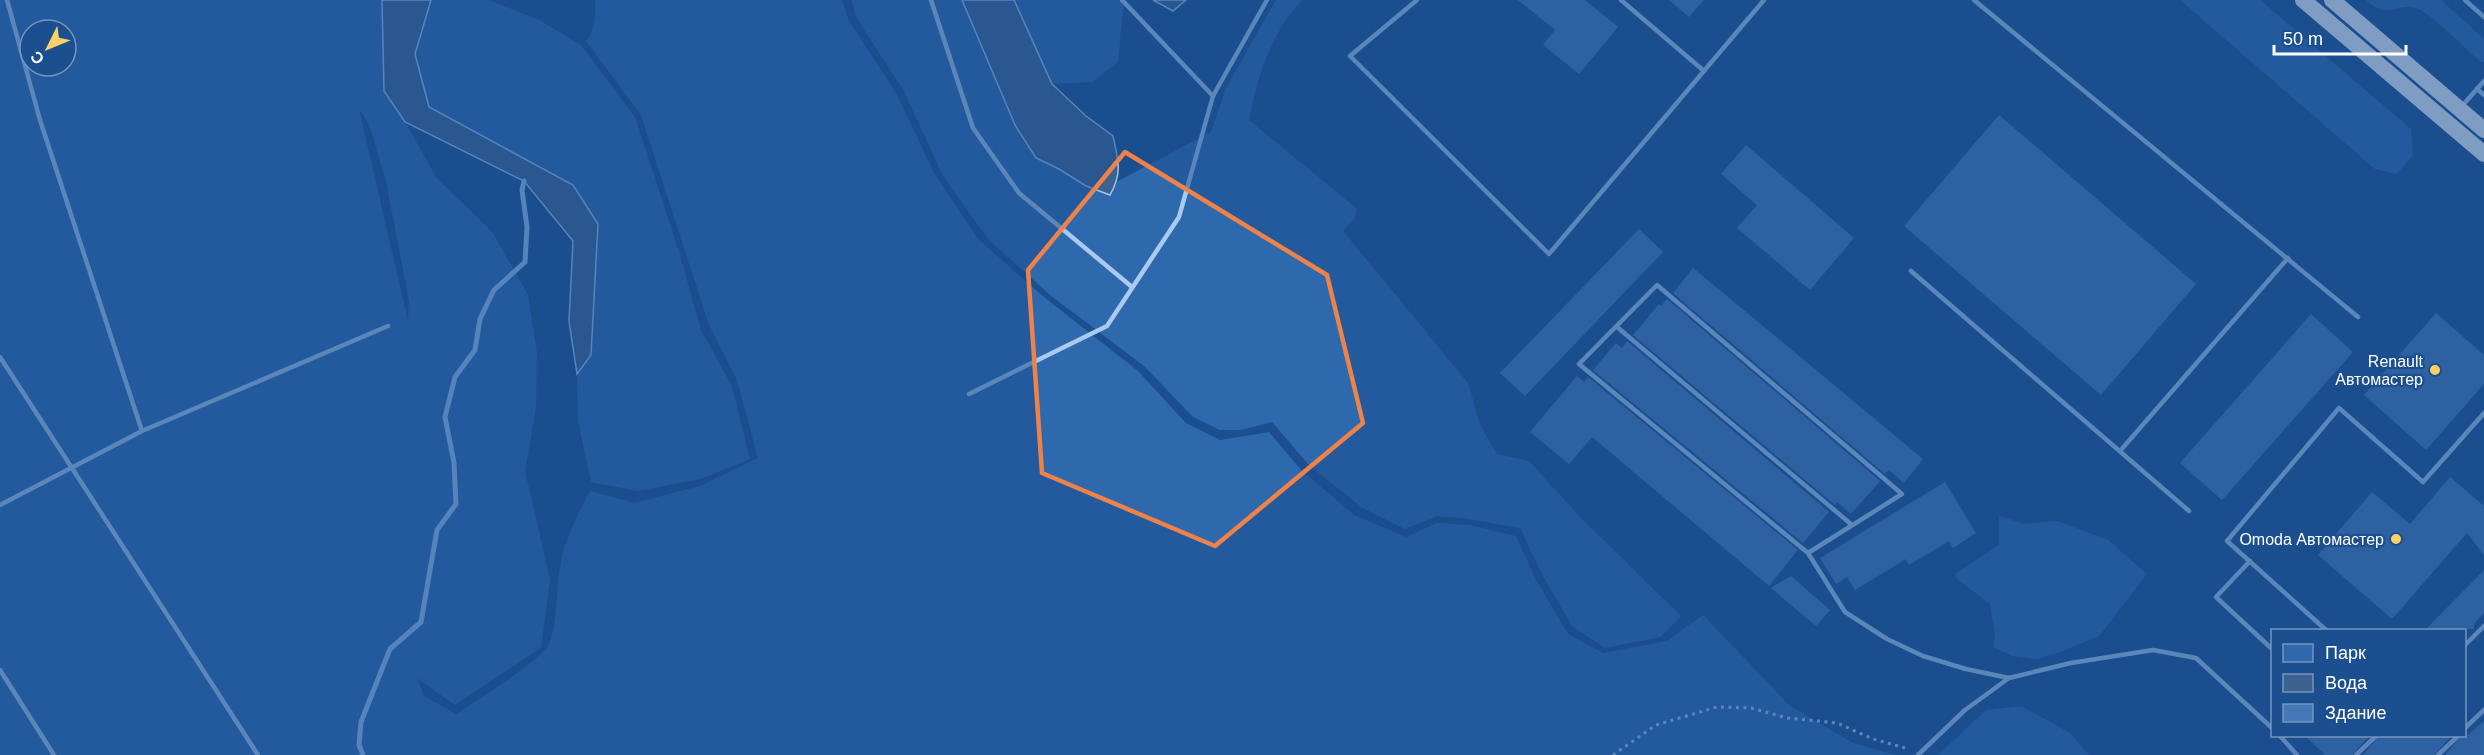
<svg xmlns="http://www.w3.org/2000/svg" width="2484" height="755" font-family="Arial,sans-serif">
	<rect width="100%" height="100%" fill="#1b4f8f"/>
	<g fill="#2e69ad" fill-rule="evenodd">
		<path d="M0,0h382l2,91 21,31 31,55 57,56 35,62 9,58 -1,55 -11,63 25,108 -9,69 -86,57 -38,-27 7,18 32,18c17,-11 85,-54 92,-68 11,-24 7,-53 12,-78 4,-28 17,-51 30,-77l44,12 66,-17 58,-28 -21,-78 -28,-55 -68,-210 -55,-74c9,-9 10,-29 9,-41h247l6,19 49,76 37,78 44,66 66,58 94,74 48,52 34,17 49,-8 33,39 52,44 52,22 31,-14 32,2 47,11 20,44 32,54 35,19 64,-12 36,-26 87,91 63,37 42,12h-1895zM30,30h36v36h-36zM359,109l10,15 17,57 23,120 -1,20z"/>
		<polygon points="431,0 489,0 539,20 581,45 635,117 679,252 701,330 732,386 750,459 700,479 638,491 591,482 578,421 577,374 591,355 573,185 428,107 415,54"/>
		<path d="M852,0h110l33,76 41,82 74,36 8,-13 93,-49 15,-44 50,-88h27c-31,29 -47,80 -54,120l108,89 -2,9 -12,13 125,152 13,44 16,27 32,7 50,55 102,100 -21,21 -55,11 -33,-22 -30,-52 -22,-46 -51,-9 -32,-3 -32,13 -44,-22 -53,-43 -36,-42 -31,8h-21l-27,-13 -49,-51 -94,-71 -62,-56 -45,-63 -39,-85 -48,-74z"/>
		<polygon points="1014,0 1124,0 1118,62 1092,82 1052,84"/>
		<polygon points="2180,0 2260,0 2411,129 2413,155 2397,174 2375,169"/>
		<path d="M2366,0h75l43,39v23h-3c-14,-12 -48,-46 -62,-53 -22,-9 -28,13 -53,-9z"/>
		<polygon points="1999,516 2025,524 2057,521 2108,540 2147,574 2099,636 2063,651 2037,659 2012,656 1993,647 1995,635 1990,604 1957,579 1955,574 1999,545"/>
		<polygon points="2021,706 2070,733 2089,755 1938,755 1986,710"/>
	</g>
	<g fill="#3c6290" stroke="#9cc4f0" stroke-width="1.5">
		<polygon points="382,0 431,0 415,54 429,107 573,185 598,224 591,355 577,374 569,321 573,241 524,181 405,122 384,91"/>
		<path d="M962,0h52l38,84 34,32 27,20c5,24 10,36 -3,59l-24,-9 -27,-17 -23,-11 -21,-33z"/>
		<polygon points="1153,0 1186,0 1173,11"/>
	</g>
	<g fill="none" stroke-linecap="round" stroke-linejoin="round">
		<polyline stroke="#9cc4f0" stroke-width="5" points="363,755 359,745 361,722 390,649 421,622 437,530 456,504 454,463 445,417 455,377 475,350 480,319 494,290 525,262 527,227 522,190 524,181"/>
	</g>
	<g fill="#4478b7">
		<polygon points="1518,0 1585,0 1618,27 1579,74 1543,45 1555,30"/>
		<polygon points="1669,0 1704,0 1689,17"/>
		<polygon points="1999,115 2196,284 2101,395 1904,226"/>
		<polygon points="1746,145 1854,238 1810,290 1737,228 1757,205 1721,174"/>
		<polygon points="1639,229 1663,252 1525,396 1500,373"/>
		<polygon points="1693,268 1923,459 1904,483 1889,470 1885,474 1673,293"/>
		<polygon points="1667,299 1880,481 1851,514 1837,502 1835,505 1633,335 1659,304 1661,306"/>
		<polygon points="2436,313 2484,355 2484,384 2426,450 2364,395"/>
		<polygon points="2311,314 2353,352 2222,500 2180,463"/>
		<polygon points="1627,341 1829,512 1803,543 1593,370 1616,343 1622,348"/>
		<polygon points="1577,376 1584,382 1588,377 1798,550 1769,586 1592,437 1569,464 1530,432"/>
		<polygon points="2450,477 2484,506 2484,555 2467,533 2392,619 2318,555 2372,492 2410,524"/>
		<polygon points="1945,482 1976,533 1953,548 1949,541 1909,565 1906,559 1855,590 1847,577 1836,584 1820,558"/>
		<polygon points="2484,570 2484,613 2474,624 2474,629 2425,630"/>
		<polygon points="1791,576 1830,610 1816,626 1771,588"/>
		<polygon points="2484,721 2484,755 2445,755 2462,735 2468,735"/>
		<polygon points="2304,735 2370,735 2352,755 2325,755"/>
		<polygon points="2380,735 2452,735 2434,755 2363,755"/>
	</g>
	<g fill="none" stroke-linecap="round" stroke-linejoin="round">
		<polyline stroke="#a9c9ee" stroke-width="3" stroke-dasharray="3 4.5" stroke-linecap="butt" points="1613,755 1656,725 1717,707 1751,708 1787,718 1837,723 1873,739 1909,749"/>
		<g stroke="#a9c9ee" stroke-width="4.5">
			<polyline points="7,0 40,120 142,431"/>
			<polyline points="931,0 973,128 1019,193 1132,287"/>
			<polyline points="1122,0 1213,96"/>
			<polyline points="1417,0 1350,56 1549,254 1764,0"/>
			<polyline points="1621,0 1704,71"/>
			<polyline points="1974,0 2358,317"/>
			<polyline points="2465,0 2484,17"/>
			<polyline points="2477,89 2484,95"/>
			<polyline points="2462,106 2484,81"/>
			<polyline points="1911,271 2189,511"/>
			<polyline points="1617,327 1852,525"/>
			<polyline points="0,357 258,755"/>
			<polyline points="969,394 1107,326 1179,217 1213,96 1267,0"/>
			<polyline points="2120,451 2288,258"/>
			<polyline points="0,505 142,431 388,326"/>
			<polyline points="1808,553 1902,494 1657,285 1579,364 1808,553 1845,612 1887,639 1923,656 1966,669 2009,678 2071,663 2153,650 2196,658 2272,728"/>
			<polyline points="2250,561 2216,597 2272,649"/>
			<polyline points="2326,630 2227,541 2339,408 2423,482 2484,413"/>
			<polyline points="2464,646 2484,626"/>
			<polyline points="0,670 54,755"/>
			<polyline points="2464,729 2484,710"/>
			<polyline points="2280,736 2297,755"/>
			<polyline points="1918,755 1965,710 2009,678"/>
			<polyline points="2356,755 2376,736"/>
			<polyline points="2438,755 2458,736"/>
		</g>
		<g stroke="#f8faff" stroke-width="16">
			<polyline points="2303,0 2484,154"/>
			<polyline points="2332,0 2484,130"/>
		</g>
	</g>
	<path d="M0 0H2484V755H0ZM1125,152l202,123 36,148 -148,123 -173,-73 -14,-203z" fill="#1b4f8f" fill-opacity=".55" fill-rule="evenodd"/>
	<path fill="none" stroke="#ee8249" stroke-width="4.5" stroke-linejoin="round" d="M1125,152l202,123 36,148 -148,123 -173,-73 -14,-203z"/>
	<g fill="#ffd166" stroke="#1b4f8f" stroke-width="2">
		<circle cx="2435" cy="370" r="6"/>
		<circle cx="2396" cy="539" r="6"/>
	</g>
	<g text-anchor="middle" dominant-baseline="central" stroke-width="4.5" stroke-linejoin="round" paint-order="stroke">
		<g font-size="16" fill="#fff" stroke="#1b4f8f" text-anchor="end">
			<text x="2423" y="361">Renault<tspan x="2423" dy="18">Автомастер</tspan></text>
			<text x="2384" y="539">Omoda Автомастер</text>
		</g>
	</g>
	<rect x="2271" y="629" width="195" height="108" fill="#1b4f8f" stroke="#7695bc" stroke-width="1.5"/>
	<rect x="2283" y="644" width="30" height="18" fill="#2e69ad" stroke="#7695bc" stroke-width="1.5"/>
	<text x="2325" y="659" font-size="18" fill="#ffffff">Парк</text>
	<rect x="2283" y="674" width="30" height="18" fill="#3c6290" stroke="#7695bc" stroke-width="1.5"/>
	<text x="2325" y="689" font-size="18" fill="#ffffff">Вода</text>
	<rect x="2283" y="704" width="30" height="18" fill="#4478b7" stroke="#7695bc" stroke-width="1.5"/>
	<text x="2325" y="719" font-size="18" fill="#ffffff">Здание</text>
	<g transform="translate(48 48) rotate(227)"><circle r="28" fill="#1b4f8f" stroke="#7695bc" stroke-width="1.5"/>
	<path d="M0-4.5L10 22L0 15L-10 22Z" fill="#ffd166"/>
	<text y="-9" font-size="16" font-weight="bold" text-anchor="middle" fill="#ffffff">С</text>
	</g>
	<path d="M2274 45v9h132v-9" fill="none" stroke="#ffffff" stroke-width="3"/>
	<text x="2283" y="45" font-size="18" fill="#ffffff" stroke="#1b4f8f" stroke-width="4.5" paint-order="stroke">50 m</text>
</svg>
